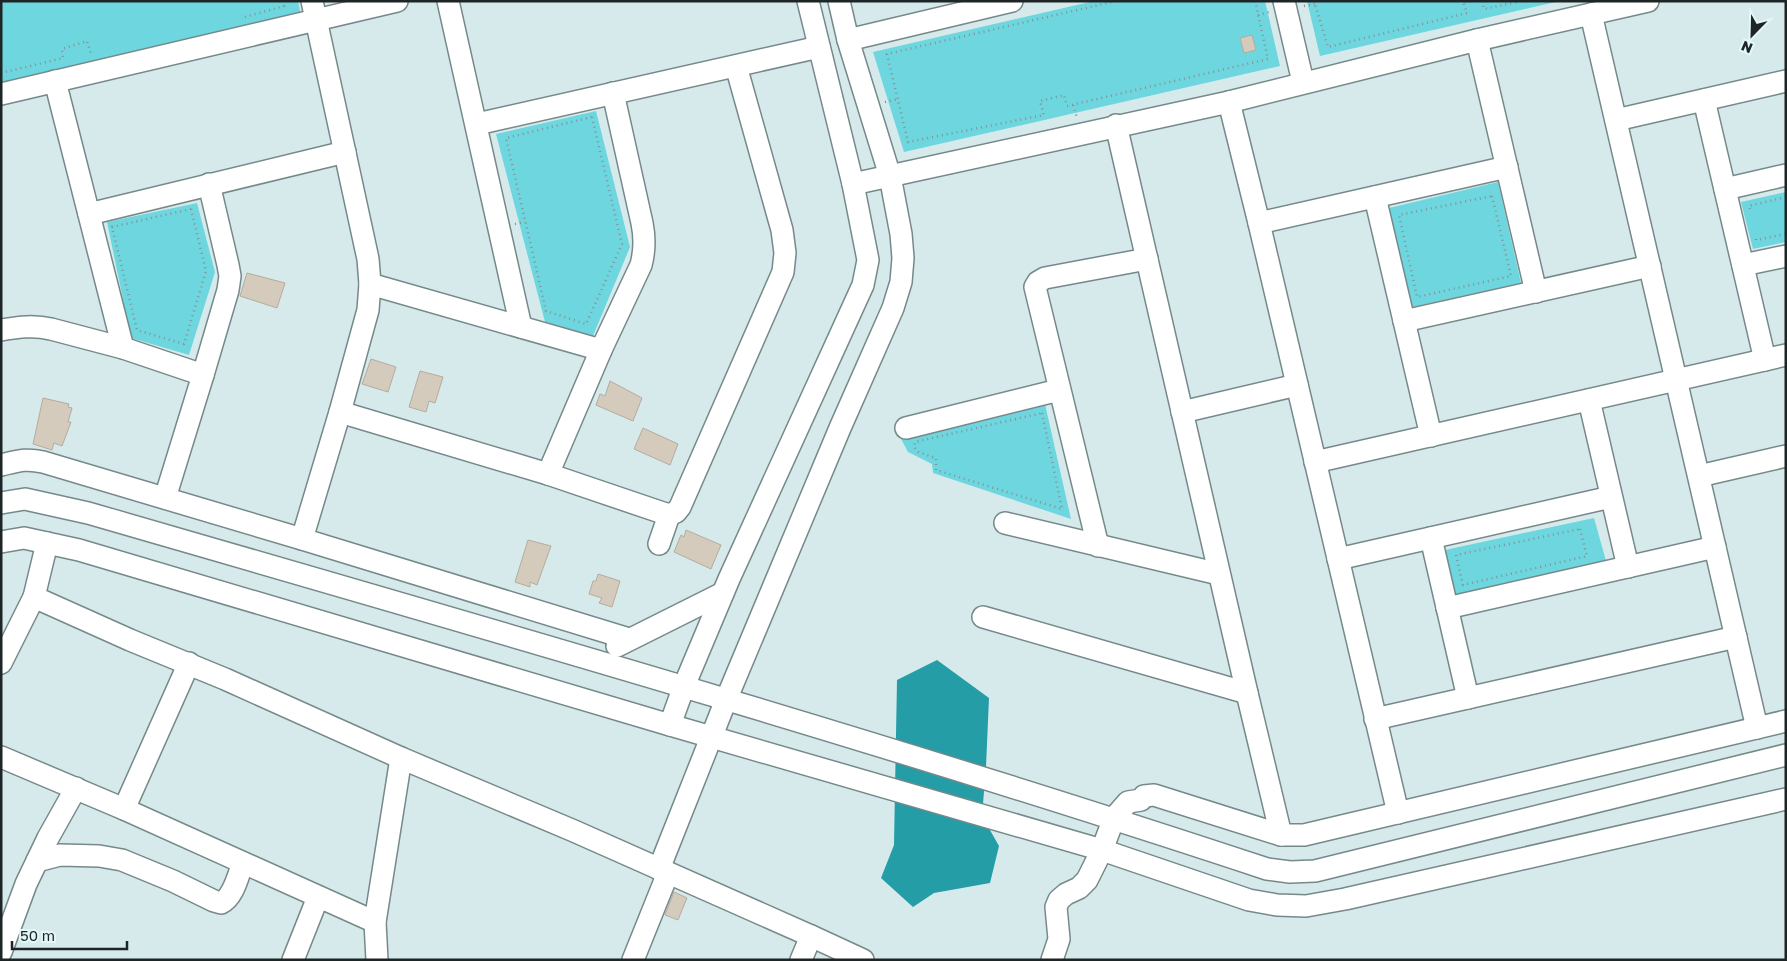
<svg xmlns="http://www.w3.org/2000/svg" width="1787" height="961" font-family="'Golos Text',sans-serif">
	<rect width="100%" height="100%" fill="#d6eaec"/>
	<g fill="#6dd6de">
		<polygon points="1,1 298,1 302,20 1,86"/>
		<polygon points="1094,1 1265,1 1280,66 904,152 873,52"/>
		<polygon points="1307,1 1560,1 1320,56"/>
		<polygon points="596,111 630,247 593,336 545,322 496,134"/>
		<polygon points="1498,182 1521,283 1412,307 1389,208"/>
		<polygon points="1786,192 1786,242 1753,249 1741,202"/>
		<polygon points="197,203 215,272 189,355 131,338 107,222"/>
		<polygon points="1045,404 1071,519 933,473 932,464 908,452 900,437"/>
		<polygon points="1594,518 1606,561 1456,597 1445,550"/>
	</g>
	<polygon fill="#249da6" points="937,660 989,698 986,767 982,816 999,846 990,883 934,893 913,907 881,878 894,845 897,680"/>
	<g fill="#d4cbbd" stroke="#b4ac9e">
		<polygon points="1252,35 1256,50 1244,53 1240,38"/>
		<polygon points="247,273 285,283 277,308 240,296"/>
		<polygon points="371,359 396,367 388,392 362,384"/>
		<polygon points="420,371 443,377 435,403 429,401 426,412 409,407"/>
		<polygon points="610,381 642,398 633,421 596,405 600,394 605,396"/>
		<polygon points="43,398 69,404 68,407 72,408 68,422 71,422 62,446 54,443 52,450 33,444"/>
		<polygon points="643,428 678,444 670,465 634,449"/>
		<polygon points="686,530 721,545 711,569 674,552 681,535 684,537"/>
		<polygon points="528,540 551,546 537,585 530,582 530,587 515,582"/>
		<polygon points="598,574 620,581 612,607 599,603 602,598 589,594 593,581 596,581"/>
		<polygon points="674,892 687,898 678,920 665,915"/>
	</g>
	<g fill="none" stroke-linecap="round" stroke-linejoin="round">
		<g stroke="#76898a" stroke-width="24">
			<g id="minor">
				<polyline points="448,1 521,327"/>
				<polyline points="1284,1 1303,82"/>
				<polyline points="1591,14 1757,728"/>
				<polyline points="848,40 1012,1"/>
				<polyline points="1477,40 1536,292"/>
				<polyline points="55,81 123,348"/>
				<polyline points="1,94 397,1"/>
				<polyline points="1704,100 1765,360"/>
				<polyline points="1229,102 1259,223 1398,813"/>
				<polyline points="1616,120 1786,81"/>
				<polyline points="477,124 819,47"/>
				<polyline points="1116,125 1247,693 1281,835"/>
				<polyline points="853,184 1229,102 1477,40 1648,1"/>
				<polyline points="1725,189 1786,175"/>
				<polyline points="1375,197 1431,436"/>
				<polyline points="89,214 345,152"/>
				<polyline points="1259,223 1507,167"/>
				<polyline points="1743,265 1786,256"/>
				<polyline points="370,284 601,350"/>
				<polyline points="1404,321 1650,266"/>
				<path d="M1,330c18,-3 33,-5 50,-1l72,19 80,27"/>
				<polyline points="1589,400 1628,567"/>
				<polyline points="340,412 548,474 669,515"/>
				<polyline points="1182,412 1297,385"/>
				<polyline points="906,428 1059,390"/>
				<polyline points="1315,462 1786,355"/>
				<path d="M1,465c17,-4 25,-7 42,-3l259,77 327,100"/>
				<path d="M548,474l53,-124 40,-85c4,-15 4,-27 1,-42l-29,-130"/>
				<polyline points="1699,476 1786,456"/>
				<polyline points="165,498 203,375 228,290 230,276 228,265 209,184"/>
				<path d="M1,503l24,-4 63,14c394,114 789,227 1179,356l23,3 25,-1 471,-116"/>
				<polyline points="1005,523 1219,574"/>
				<polyline points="1431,538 1468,698"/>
				<polyline points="302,539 340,412 368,310 370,284 368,259 312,1"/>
				<polyline points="1,542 24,538 79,550 670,725 1102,850 1249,900 1277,905 1306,906 1345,899 1786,799"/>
				<polyline points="659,544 669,515 676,512 680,507 783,272 785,253 782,230 736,66"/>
				<polyline points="1098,546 1035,287 1038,282 1045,278 1147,259"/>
				<polyline points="1338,559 1611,497"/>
				<polyline points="34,597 47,543"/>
				<polyline points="1447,608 1715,547"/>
				<polyline points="983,617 1247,693"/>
				<polyline points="617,646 723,593"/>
				<polyline points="1,663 34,597 130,640 225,679 401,758 574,831 811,936 801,960"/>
				<polyline points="1375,719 1736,637"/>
				<polyline points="670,725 684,686 729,579 863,285 868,260 853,184 808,1"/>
				<polyline points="1,757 124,809 375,922"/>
				<polyline points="124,809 189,663"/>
				<path d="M37,861l23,-6 39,1 23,4 51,21 41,20 7,2c13,-6 17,-28 22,-40"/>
				<polyline points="659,869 726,700 840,428 893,308 901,282 903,258 901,234 890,176 848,40 839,1"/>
				<polyline points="811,936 863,960"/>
				<polyline points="1,952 26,884 48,838 76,788"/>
				<polyline points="293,960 318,897"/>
				<polyline points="377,960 375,922 401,758"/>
				<polyline points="633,960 668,873"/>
				<polyline points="1052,960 1059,939 1056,907 1059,900 1066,894 1079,888 1087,880 1102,850 1114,818 1128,802 1141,800 1144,796 1154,795 1281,835 1304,835 1786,721"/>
			</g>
		</g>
		<g stroke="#859395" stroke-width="2.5" stroke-dasharray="1 4" stroke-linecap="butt">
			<polyline points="1116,1 887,54 908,142 1044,115 1040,101 1064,95 1067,106 1268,59 1255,1"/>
			<polyline points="1314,1 1328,47 1467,13 1463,2 1472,1"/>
			<polyline points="1482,1 1484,9 1522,1"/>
			<polyline points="1304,6 1315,4"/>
			<polyline points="1258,15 1269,12"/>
			<polyline points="245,17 284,6 283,1"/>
			<polyline points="1,73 63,58 62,49 87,41 91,54"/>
			<polyline points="885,102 898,99"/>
			<polyline points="1073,105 1077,118"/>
			<polygon points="592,117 622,244 586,324 546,311 506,138"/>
			<polygon points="1492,196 1511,276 1417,297 1399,215"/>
			<polygon points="191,209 206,271 184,344 137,330 112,227"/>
			<polyline points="1750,209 1749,206 1786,197"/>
			<polyline points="515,224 525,222"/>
			<polyline points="1756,239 1756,240 1786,234"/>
			<polygon points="1042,413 1062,509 936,470 936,458 918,452 914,447 915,442"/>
			<polygon points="1580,529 1587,556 1463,585 1456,555"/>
		</g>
		<use href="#minor" stroke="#fff" stroke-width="21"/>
	</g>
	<rect width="1787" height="961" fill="none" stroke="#1e2526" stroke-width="5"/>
	<g transform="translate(1752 35) rotate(203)" stroke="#e3f7f9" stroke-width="4" paint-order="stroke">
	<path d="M0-4L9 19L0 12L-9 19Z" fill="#1e2526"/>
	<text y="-8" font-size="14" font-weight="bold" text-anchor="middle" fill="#1e2526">N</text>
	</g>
	<path d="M12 941v8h115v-8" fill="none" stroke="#1e2526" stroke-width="2.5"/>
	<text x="20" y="941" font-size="15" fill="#1e2526" stroke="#e3f7f9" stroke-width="4" paint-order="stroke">50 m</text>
</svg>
